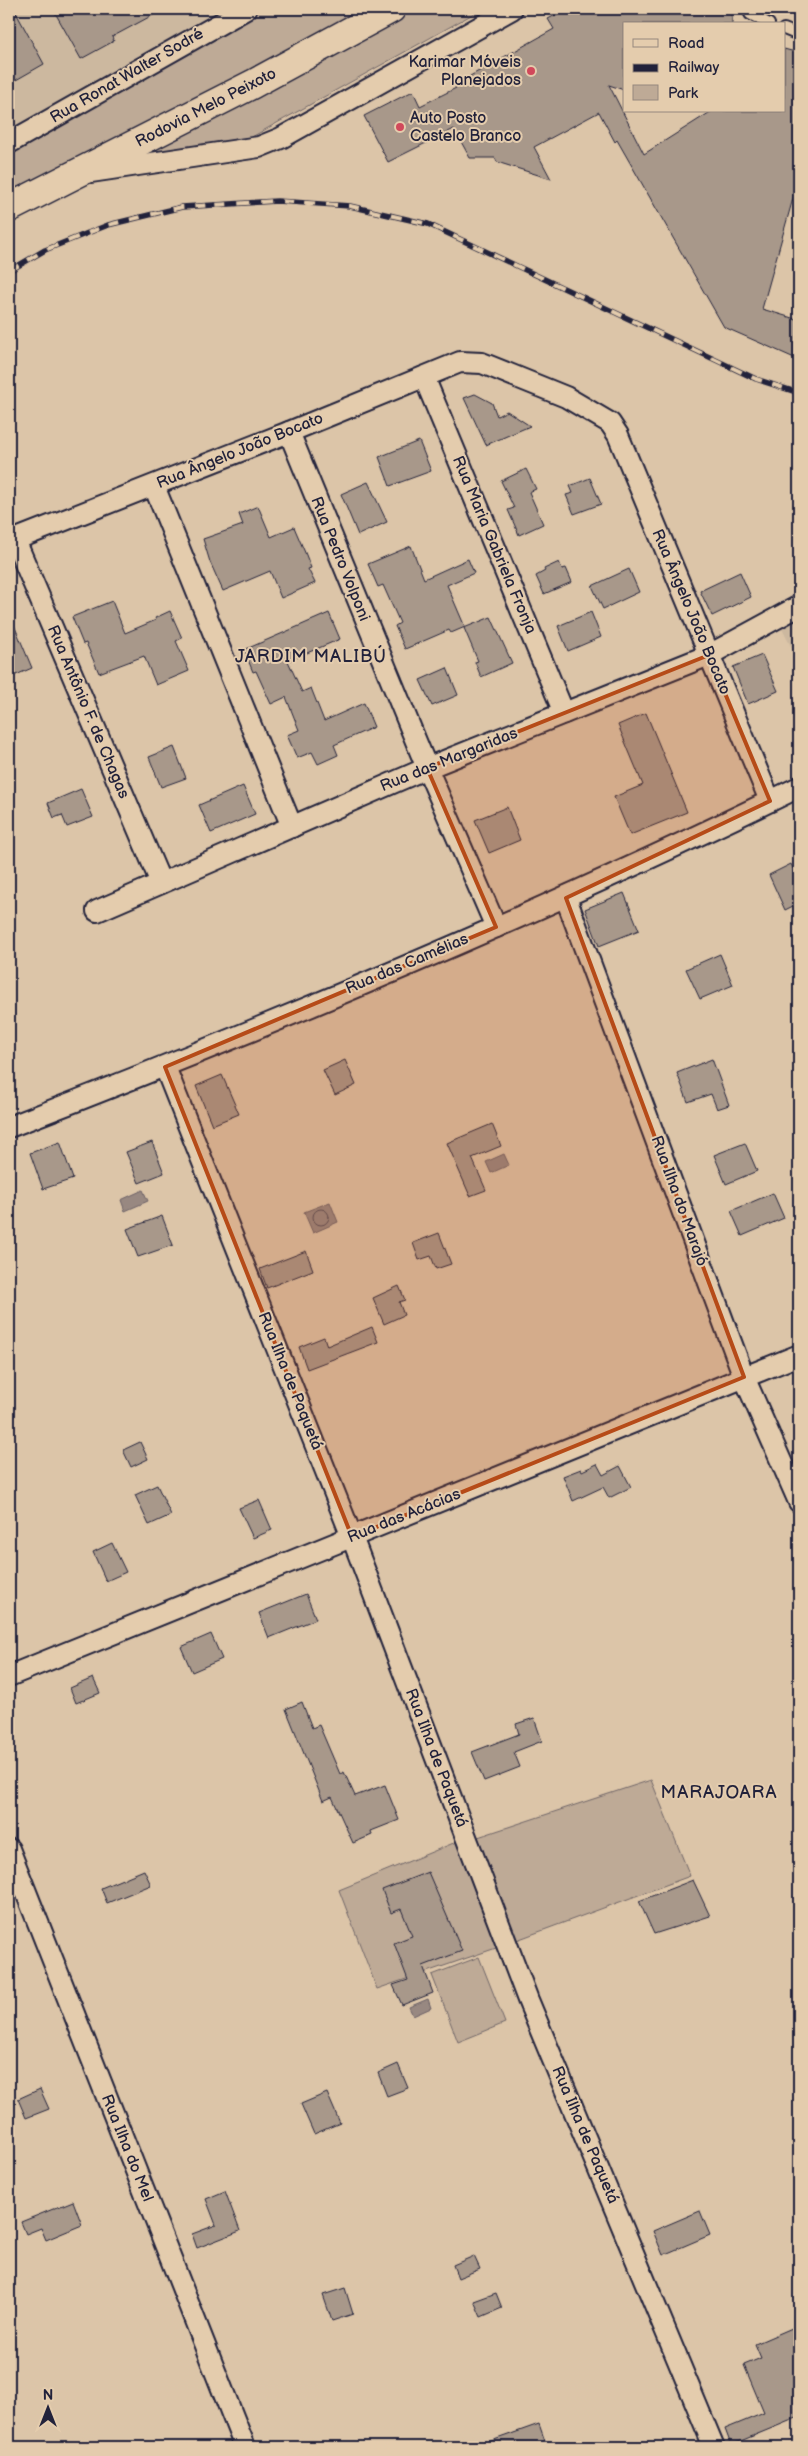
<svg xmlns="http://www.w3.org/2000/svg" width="808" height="2456" font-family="'Balsamiq Sans',sans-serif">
	<rect width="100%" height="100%" fill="#dcc5a8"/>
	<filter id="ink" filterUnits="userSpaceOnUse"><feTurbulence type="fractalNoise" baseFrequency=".02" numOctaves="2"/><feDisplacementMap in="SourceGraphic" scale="10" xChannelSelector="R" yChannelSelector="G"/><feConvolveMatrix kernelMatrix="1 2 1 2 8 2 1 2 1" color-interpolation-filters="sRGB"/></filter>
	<g filter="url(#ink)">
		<g fill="#ccb89f">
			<polygon points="9,9 245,9 9,138"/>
			<polygon points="799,613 799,662 779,623"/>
		</g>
		<g fill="#beaa96" stroke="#706668">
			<polygon points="258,9 363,9 9,208 9,142"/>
			<polygon points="399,9 482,9 250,138 115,160"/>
			<polygon points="651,1780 690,1876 514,1941 478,1837"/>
			<polygon points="461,1840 499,1947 377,1989 339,1890"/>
			<polygon points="479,1957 505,2023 458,2042 432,1975"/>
		</g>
		<g fill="#988881" stroke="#695f65">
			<polygon points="504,1154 509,1165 491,1173 486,1162"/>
			<polygon points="143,1190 148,1201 125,1211 121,1200"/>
			<polygon points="330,1202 338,1222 313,1233 304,1212"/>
			<polygon points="428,1999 431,2008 413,2016 409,2007"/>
		</g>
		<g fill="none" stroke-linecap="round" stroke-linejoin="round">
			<circle stroke="#514b57" stroke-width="1" cx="321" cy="1217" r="8"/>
		</g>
		<g fill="#a8988a" stroke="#22223b">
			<polygon points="9,9 14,9 44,64 9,84"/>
			<polygon points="53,9 164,9 112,37 114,41 81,59"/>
			<polygon points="567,9 732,9 732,24 624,24 624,90 609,85 644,154 712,111 784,111 784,49 799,53 799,177 762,309 799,320 799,360 724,327 617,140 615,142 599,112 534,147 551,179 497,162 495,158 470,158 454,129 388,162 364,116 413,91 420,106 456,88 454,85 554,29 548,19"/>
			<polygon points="475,394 492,403 497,416 507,411 530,426 486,445 464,398"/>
			<polygon points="419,441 431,471 390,486 379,457"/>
			<polygon points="526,469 536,489 529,492 543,524 519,535 508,510 514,508 501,481"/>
			<polygon points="590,478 601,504 574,514 566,495 573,493 570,486"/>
			<polygon points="368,482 387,522 358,535 341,494"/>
			<polygon points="258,506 271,537 294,527 306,555 311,568 308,569 315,583 281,598 270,571 223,591 210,562 203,539 243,525 239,514"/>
			<polygon points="411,546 424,579 468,559 474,573 447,585 465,627 451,633 449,630 405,649 395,626 400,623 383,585 378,587 368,564"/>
			<polygon points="559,562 562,569 566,568 572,582 544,594 536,576 545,571 544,569"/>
			<polygon points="629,569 639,592 603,609 592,586"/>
			<polygon points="740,572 751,597 712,616 700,591"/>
			<polygon points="112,601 125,633 156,620 155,618 170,611 182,638 176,641 189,671 156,685 144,656 99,673 86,643 83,644 72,617"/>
			<polygon points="591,612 601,637 568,651 558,626"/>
			<polygon points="9,613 32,668 9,678"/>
			<polygon points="329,613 340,639 288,661 302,692 311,688 324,721 364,703 374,727 334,745 338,755 318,764 312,752 297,758 287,735 299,730 286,697 271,704 256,671 253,672 244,650"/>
			<polygon points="491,617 512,663 481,677 475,662 478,661 464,628"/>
			<polygon points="762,655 778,691 748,704 733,667"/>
			<polygon points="447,668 458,695 432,706 420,680"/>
			<polygon points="646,713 687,812 630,835 614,797 643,785 618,725"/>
			<polygon points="174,747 186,778 161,787 149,757"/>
			<polygon points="243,786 255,814 211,833 199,805"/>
			<polygon points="81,789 93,817 67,827 62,815 54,818 48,803"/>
			<polygon points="507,807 520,840 489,853 475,820"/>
			<polygon points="791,864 799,882 799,903 785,910 769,875"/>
			<polygon points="624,893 639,930 599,946 585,909"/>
			<polygon points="720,954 733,985 700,999 686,969"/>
			<polygon points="712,1059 729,1105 717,1109 711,1094 688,1102 677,1073"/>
			<polygon points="345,1060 356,1085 335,1095 323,1070"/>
			<polygon points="222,1075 239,1114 212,1125 196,1086"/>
			<polygon points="492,1124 501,1146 472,1158 486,1190 470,1196 447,1143"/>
			<polygon points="60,1142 73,1179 43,1189 30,1153"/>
			<polygon points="152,1142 164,1173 139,1183 126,1152"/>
			<polygon points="745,1143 757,1171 726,1184 714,1155"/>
			<polygon points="773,1193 784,1218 742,1236 731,1211"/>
			<polygon points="162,1216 173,1245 138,1257 127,1229"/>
			<polygon points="439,1233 451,1264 436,1269 431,1256 419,1260 413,1243"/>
			<polygon points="306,1251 313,1270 267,1288 260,1269"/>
			<polygon points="399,1286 405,1300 399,1302 404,1315 384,1324 373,1298"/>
			<polygon points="372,1327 378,1342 307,1369 299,1347 324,1337 327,1346"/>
			<polygon points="140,1442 148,1459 131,1467 123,1450"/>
			<polygon points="597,1464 603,1475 620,1466 631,1487 609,1498 603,1487 573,1501 563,1476 581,1469 582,1471"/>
			<polygon points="157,1485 171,1515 149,1525 135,1495"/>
			<polygon points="259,1500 272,1530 253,1538 239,1508"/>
			<polygon points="112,1543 126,1572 106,1581 93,1552"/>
			<polygon points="306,1594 316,1619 269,1638 259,1613"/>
			<polygon points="211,1634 222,1659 192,1672 181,1647"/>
			<polygon points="93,1678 100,1693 76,1703 70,1688"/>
			<polygon points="302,1702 312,1728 319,1725 340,1774 344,1772 355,1796 385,1785 399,1820 371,1831 372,1835 353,1843 332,1797 323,1801 286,1709"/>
			<polygon points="534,1718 542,1741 514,1752 520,1767 484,1781 472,1752 519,1734 516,1724"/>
			<polygon points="144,1870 151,1885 107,1903 101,1888"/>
			<polygon points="428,1872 462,1951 423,1966 433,1993 402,2005 393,1985 408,1980 394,1943 412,1936 401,1909 391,1913 382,1890"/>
			<polygon points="693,1880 710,1916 654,1934 639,1901"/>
			<polygon points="398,2064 408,2088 387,2096 378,2073"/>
			<polygon points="40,2089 49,2109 26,2118 18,2099"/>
			<polygon points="327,2093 340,2123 314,2134 301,2104"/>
			<polygon points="225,2191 240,2231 197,2248 192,2234 216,2225 206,2199"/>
			<polygon points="73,2201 82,2225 46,2240 41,2228 26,2234 21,2222"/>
			<polygon points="700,2211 710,2235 663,2255 653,2231"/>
			<polygon points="474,2256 480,2269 458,2278 453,2265"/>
			<polygon points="345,2288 353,2314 332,2321 323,2295"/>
			<polygon points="496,2293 502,2308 481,2317 474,2301"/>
			<polygon points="799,2325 799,2417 731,2445 725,2429 764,2413 744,2365 761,2358 755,2344"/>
			<polygon points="539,2424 547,2447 481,2447 480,2445"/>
		</g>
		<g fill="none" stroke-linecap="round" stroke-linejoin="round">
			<g stroke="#22223b" stroke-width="14">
				<g id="service">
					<polyline points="748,9 750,14 769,24"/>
					<polyline points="784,29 799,35"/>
				</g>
			</g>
			<g stroke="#22223b" stroke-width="24">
				<g id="minor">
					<polyline points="9,143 246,9"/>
					<polyline points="91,172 259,147 281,138 512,9"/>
					<polyline points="424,377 564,713"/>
					<polyline points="289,432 427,768 496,927"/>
					<polyline points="154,486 292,827"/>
					<polyline points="15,540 161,883"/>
					<polyline points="9,542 289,432 460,362 482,363 566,397 610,423 618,435 770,801"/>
					<polyline points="566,898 744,1377 799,1502"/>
					<polyline points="97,911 427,768 709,655 799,606"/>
					<polyline points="165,1067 352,1537 528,2000 714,2447"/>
					<path d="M9,1127c267,-103 533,-214 790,-340"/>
					<polyline points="9,1676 799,1355"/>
					<polyline points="9,1849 245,2447"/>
				</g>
			</g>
			<g stroke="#22223b" stroke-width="31">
				<polyline id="primary" points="9,208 253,84 391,9"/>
			</g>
			<use href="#service" stroke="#e4ccad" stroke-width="10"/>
			<use href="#minor" stroke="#e4ccad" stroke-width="20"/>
			<use href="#primary" stroke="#e4ccad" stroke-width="28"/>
			<g stroke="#22223b" stroke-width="5.5">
				<polyline id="rail" points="9,271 45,250 108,225 182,207 277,201 350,206 428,224 756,379 799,393"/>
			</g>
			<use href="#rail" stroke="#e4ccad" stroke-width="4" stroke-dasharray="11" stroke-linecap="butt"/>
		</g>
	</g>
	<path fill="#b64b18" fill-opacity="0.2" stroke="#b64b18" stroke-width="4" stroke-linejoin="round" d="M709,655l61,146 -204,97 178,479 -392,160 -187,-470 331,-140 -69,-159z"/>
	<g fill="#d1495b" stroke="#e4ccad" stroke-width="2">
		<circle cx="531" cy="71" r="5"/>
		<circle cx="400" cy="127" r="5"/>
	</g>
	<g text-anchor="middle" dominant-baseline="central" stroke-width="4" stroke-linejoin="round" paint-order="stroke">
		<g font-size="16" fill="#22223b" stroke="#e4ccad" text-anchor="end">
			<text x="521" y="62">Karimar Móveis<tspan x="521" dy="18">Planejados</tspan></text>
			<text x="410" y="118" text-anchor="start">Auto Posto<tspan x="410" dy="18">Castelo Branco</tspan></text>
		</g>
		<g font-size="16" fill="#22223b" stroke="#e4ccad">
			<text transform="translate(127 76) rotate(-30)">Rua Ronat Walter Sodré</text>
			<text transform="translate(206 108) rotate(-27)">Rodovia Melo Peixoto</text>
			<text transform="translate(240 451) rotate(-22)">Rua Ângelo João Bocato</text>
			<text transform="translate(494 545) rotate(67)">Rua Maria Gabriela Fronja</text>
			<text transform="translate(340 559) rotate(68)">Rua Pedro Volponi</text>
			<text transform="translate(691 612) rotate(67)">Rua Ângelo João Bocato</text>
			<text transform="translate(88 712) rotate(67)">Rua Antônio F. de Chagas</text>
			<text transform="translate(449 760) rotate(-22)">Rua das Margaridas</text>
			<text transform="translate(407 964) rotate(-23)">Rua das Camélias</text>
			<text transform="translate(679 1201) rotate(70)">Rua Ilha do Marajó</text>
			<text transform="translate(290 1381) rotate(68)">Rua Ilha de Paquetá</text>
			<text transform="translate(404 1516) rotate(-22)">Rua das Acácias</text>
			<text transform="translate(436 1758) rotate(69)">Rua Ilha de Paquetá</text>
			<text transform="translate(585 2135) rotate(67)">Rua Ilha de Paquetá</text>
			<text transform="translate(127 2148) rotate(68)">Rua Ilha do Mel</text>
		</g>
		<g font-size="18" letter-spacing="1" fill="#22223b" stroke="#e4ccad">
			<text x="311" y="656">JARDIM MALIBÚ</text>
			<text x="719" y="1792">MARAJOARA</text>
		</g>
	</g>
	<rect width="808" height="2456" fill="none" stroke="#e4ccad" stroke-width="30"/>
	<rect x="15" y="15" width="778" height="2426" fill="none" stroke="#22223b" stroke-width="2" filter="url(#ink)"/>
	<rect x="623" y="22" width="162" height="90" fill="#e4ccad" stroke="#96887f"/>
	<rect x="633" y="39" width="25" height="8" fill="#e4ccad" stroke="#96887f"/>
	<text x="668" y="48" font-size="15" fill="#22223b">Road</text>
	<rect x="633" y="64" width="25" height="8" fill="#22223b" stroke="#96887f"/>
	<text x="668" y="72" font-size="15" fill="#22223b">Railway</text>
	<rect x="633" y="85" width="25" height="15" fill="#beaa96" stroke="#96887f"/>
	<text x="668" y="98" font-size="15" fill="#22223b">Park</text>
	<g transform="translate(48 2408)" stroke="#e4ccad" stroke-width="4" paint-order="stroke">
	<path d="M0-4L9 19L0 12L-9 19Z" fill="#22223b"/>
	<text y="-8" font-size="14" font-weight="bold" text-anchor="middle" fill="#22223b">N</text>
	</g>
</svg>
